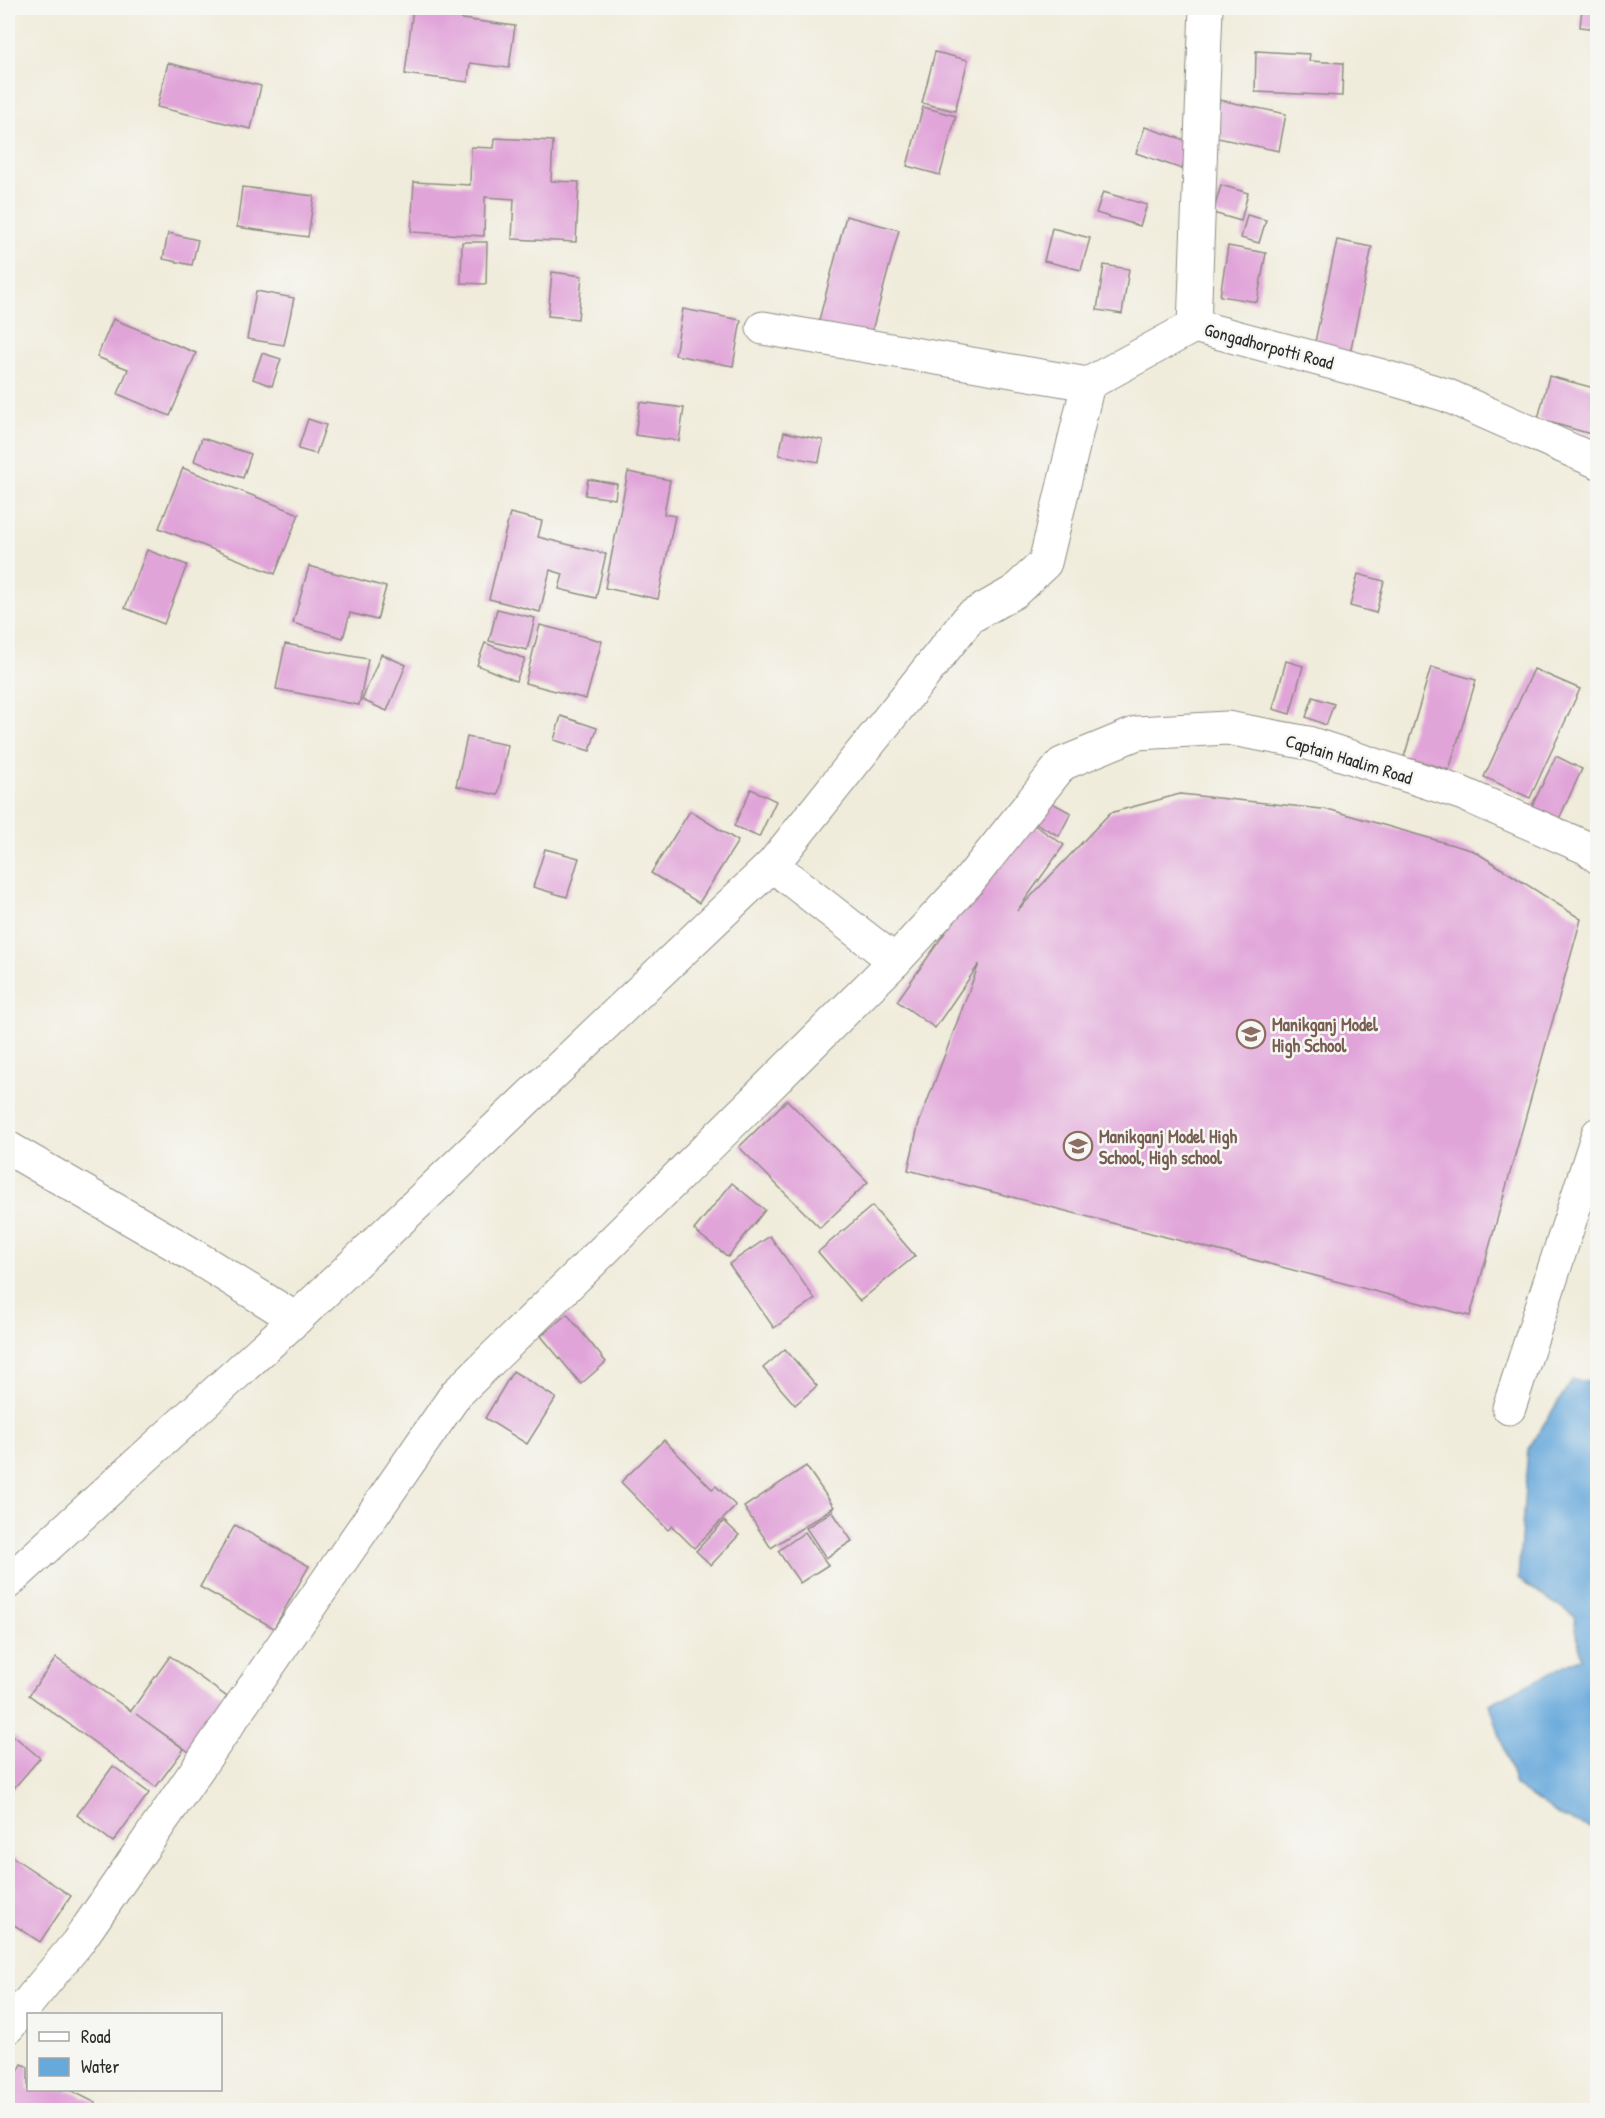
<svg xmlns="http://www.w3.org/2000/svg" width="1605" height="2118" font-family="'Patrick Hand',sans-serif">
	<rect width="100%" height="100%" fill="#f6f6f2"/>
	<filter id="ink" filterUnits="userSpaceOnUse"><feTurbulence type="fractalNoise" baseFrequency=".0167" numOctaves="2"/><feDisplacementMap in="SourceGraphic" scale="12" xChannelSelector="R" yChannelSelector="G"/><feConvolveMatrix kernelMatrix="1 2 1 2 8 2 1 2 1" color-interpolation-filters="sRGB"/></filter>
	<filter id="wash" filterUnits="userSpaceOnUse"><feTurbulence type="fractalNoise" baseFrequency=".008" numOctaves="4" result="noise"/><feDisplacementMap in="SourceGraphic" scale="24" xChannelSelector="R" yChannelSelector="G"/><feGaussianBlur stdDeviation="1.35" result="paint"/><feColorMatrix in="noise" values="0 0 0 0 0 0 0 0 0 0 0 0 0 0 0 0 0 1.4 0 .05"/><feComposite in="paint" operator="in"/></filter>
	<g filter="url(#wash)">
		<rect width="100%" height="100%" fill="#f0ecdb"/>
		<polygon fill="#68a9dc" stroke="#4a6a84" stroke-width="1.5" points="1572,1380 1597,1383 1597,1831 1560,1816 1515,1785 1490,1704 1581,1657 1574,1616 1518,1579 1528,1449"/>
		<g id="blocks">
			<g fill="#e1a4d9">
				<polygon points="413,8 439,8 463,11 462,19 515,26 509,68 470,63 468,82 405,74"/>
				<polygon points="1582,8 1598,8 1598,29 1580,27"/>
				<polygon points="1256,51 1310,54 1309,61 1343,63 1342,96 1255,92"/>
				<polygon points="935,52 968,60 955,111 922,103"/>
				<polygon points="168,63 261,86 251,129 157,107"/>
				<polygon points="1220,100 1286,114 1279,151 1213,137"/>
				<polygon points="923,107 956,116 940,175 907,166"/>
				<polygon points="1145,127 1191,142 1182,169 1136,153"/>
				<polygon points="495,138 553,141 551,181 579,182 576,242 512,239 514,199 485,197 484,236 411,232 414,182 470,185 471,147 494,148"/>
				<polygon points="1221,185 1248,193 1241,221 1213,213"/>
				<polygon points="242,187 314,196 308,237 237,227"/>
				<polygon points="1103,192 1147,205 1140,226 1096,213"/>
				<polygon points="1247,215 1266,220 1259,243 1241,238"/>
				<polygon points="846,216 899,230 869,342 817,328"/>
				<polygon points="1052,228 1090,238 1081,270 1044,261"/>
				<polygon points="168,233 198,240 192,265 163,259"/>
				<polygon points="1337,240 1372,247 1349,358 1313,351"/>
				<polygon points="462,242 487,242 486,284 461,283"/>
				<polygon points="1228,246 1266,253 1257,302 1220,296"/>
				<polygon points="1104,265 1129,269 1122,314 1097,310"/>
				<polygon points="552,272 582,276 578,319 548,316"/>
				<polygon points="256,291 294,298 284,345 247,339"/>
				<polygon points="683,309 741,320 733,366 675,355"/>
				<polygon points="113,319 196,353 170,416 118,394 128,369 97,357"/>
				<polygon points="262,353 281,359 272,386 253,379"/>
				<polygon points="1549,376 1598,389 1598,411 1591,434 1538,419"/>
				<polygon points="640,402 684,408 679,441 635,435"/>
				<polygon points="308,419 326,425 316,454 298,449"/>
				<polygon points="784,432 823,440 819,462 779,455"/>
				<polygon points="202,438 251,454 243,478 194,461"/>
				<polygon points="183,468 299,514 275,574 159,528"/>
				<polygon points="628,472 670,480 664,514 675,516 658,599 605,588"/>
				<polygon points="588,479 617,484 615,499 585,495"/>
				<polygon points="510,513 542,521 538,537 606,554 596,598 559,589 563,574 550,570 540,612 489,599"/>
				<polygon points="147,550 187,565 164,624 125,608"/>
				<polygon points="309,566 386,587 377,620 350,613 343,638 293,623"/>
				<polygon points="1358,574 1384,581 1376,613 1350,606"/>
				<polygon points="497,609 535,618 527,650 489,641"/>
				<polygon points="540,625 602,641 586,699 525,683"/>
				<polygon points="485,643 525,659 516,681 477,665"/>
				<polygon points="285,644 368,659 359,705 276,689"/>
				<polygon points="381,654 406,665 387,711 362,700"/>
				<polygon points="1286,661 1303,666 1290,714 1273,709"/>
				<polygon points="1431,667 1476,680 1449,770 1404,757"/>
				<polygon points="1534,669 1580,689 1530,798 1484,777"/>
				<polygon points="1313,697 1334,704 1326,725 1306,717"/>
				<polygon points="561,716 597,728 590,751 554,740"/>
				<polygon points="467,737 508,745 498,795 456,786"/>
				<polygon points="1556,756 1582,769 1558,821 1531,808"/>
				<polygon points="751,789 776,801 759,837 734,826"/>
				<polygon points="1180,794 1331,810 1474,851 1581,919 1470,1316 908,1170 918,1126 979,964 935,1028 897,1001 1025,819 1064,845 1017,911 1110,813"/>
				<polygon points="1045,799 1071,813 1059,836 1033,822"/>
				<polygon points="690,811 738,841 699,903 651,873"/>
				<polygon points="545,849 579,858 567,897 533,887"/>
				<polygon points="787,1100 868,1182 820,1228 739,1147"/>
				<polygon points="732,1183 765,1210 728,1257 694,1230"/>
				<polygon points="872,1206 915,1256 860,1301 818,1252"/>
				<polygon points="770,1236 815,1299 774,1328 729,1264"/>
				<polygon points="567,1314 606,1362 581,1384 541,1336"/>
				<polygon points="785,1349 817,1386 795,1405 763,1368"/>
				<polygon points="513,1371 556,1398 527,1444 485,1418"/>
				<polygon points="664,1440 712,1489 716,1486 736,1506 694,1548 672,1526 668,1530 621,1482"/>
				<polygon points="806,1466 834,1507 771,1548 744,1507"/>
				<polygon points="832,1511 852,1541 826,1558 806,1528"/>
				<polygon points="724,1521 739,1535 711,1565 696,1551"/>
				<polygon points="235,1525 309,1566 274,1628 200,1587"/>
				<polygon points="805,1532 828,1565 800,1583 778,1551"/>
				<polygon points="170,1656 230,1699 192,1754 136,1714 184,1749 156,1787 29,1695 56,1658 131,1711"/>
				<polygon points="14,1736 40,1758 8,1795 8,1744"/>
				<polygon points="113,1766 149,1793 113,1842 77,1815"/>
				<polygon points="8,1854 71,1896 40,1942 8,1921"/>
				<polygon points="22,2064 28,2067 28,2090 70,2090 96,2103 92,2110 8,2110 8,2092"/>
			</g>
		</g>
	</g>
	<g filter="url(#ink)">
		<use href="#blocks" fill-opacity="0" stroke="#8e8c83" stroke-width="1.5"/>
		<g fill="none" stroke-linecap="round" stroke-linejoin="round">
			<g stroke="#8e8c83" stroke-width="35">
				<g id="street">
					<polyline points="1194,326 1206,8"/>
					<polyline points="772,865 895,961"/>
					<polyline points="8,1148 178,1246 296,1319"/>
					<polyline points="1509,1408 1598,1134"/>
					<polyline points="8,1582 296,1319 772,865 970,617 1014,592 1045,563 1088,384"/>
					<polyline points="8,2027 78,1942 456,1394 608,1246 895,961 968,882 1062,764 1137,733 1227,728 1308,743 1461,793 1587,848 1598,857"/>
				</g>
			</g>
			<g stroke="#8e8c83" stroke-width="35">
				<polyline id="secondary" points="763,328 1088,384 1194,326 1382,376 1446,395 1598,462"/>
			</g>
			<use href="#street" stroke="#fff" stroke-width="33"/>
			<use href="#secondary" stroke="#fff" stroke-width="33"/>
		</g>
	</g>
	<defs>
		<g id="school-ring" transform="scale(1.5)"><circle r="9.5" fill="#f6f6f2" stroke="#8d6e63" stroke-width="1.5"/><path d="M0-5L7-2L0 1L-7-2ZM-4 1L0 2.5L4 1V4Q0 6-4 4Z" fill="#8d6e63"/></g>
	</defs>
	<g fill-rule="evenodd">
		<use href="#school-ring" x="1251" y="1034"/>
		<use href="#school-ring" x="1078" y="1146"/>
	</g>
	<g text-anchor="middle" dominant-baseline="central" stroke-width="5" stroke-linejoin="round" paint-order="stroke">
		<g font-size="18" fill="#2b2b2b" stroke="#f6f6f2">
			<text transform="translate(1269 346) rotate(15)">Gongadhorpotti Road</text>
			<text transform="translate(1349 759) rotate(17)">Captain Haalim Road</text>
		</g>
		<g font-size="18" font-weight="bold" fill="#785e54" stroke="#f6f6f2" text-anchor="start">
			<text x="1272" y="1024">Manikganj Model<tspan x="1272" dy="21">High School</tspan></text>
			<text x="1099" y="1136">Manikganj Model High<tspan x="1099" dy="21">School, High school</tspan></text>
		</g>
	</g>
	<rect width="1605" height="2118" fill="none" stroke="#f6f6f2" stroke-width="30"/>
	<rect x="27" y="2013" width="195" height="78" fill="#f6f6f2" stroke="#a5a5a2" stroke-width="1.5"/>
	<rect x="39" y="2032" width="30" height="9" fill="#ffffff" stroke="#a5a5a2" stroke-width="1.5"/>
	<text x="81" y="2043" font-size="18" fill="#2b2b2b">Road</text>
	<rect x="39" y="2058" width="30" height="18" fill="#68a9dc" stroke="#a5a5a2" stroke-width="1.5"/>
	<text x="81" y="2073" font-size="18" fill="#2b2b2b">Water</text>
</svg>
